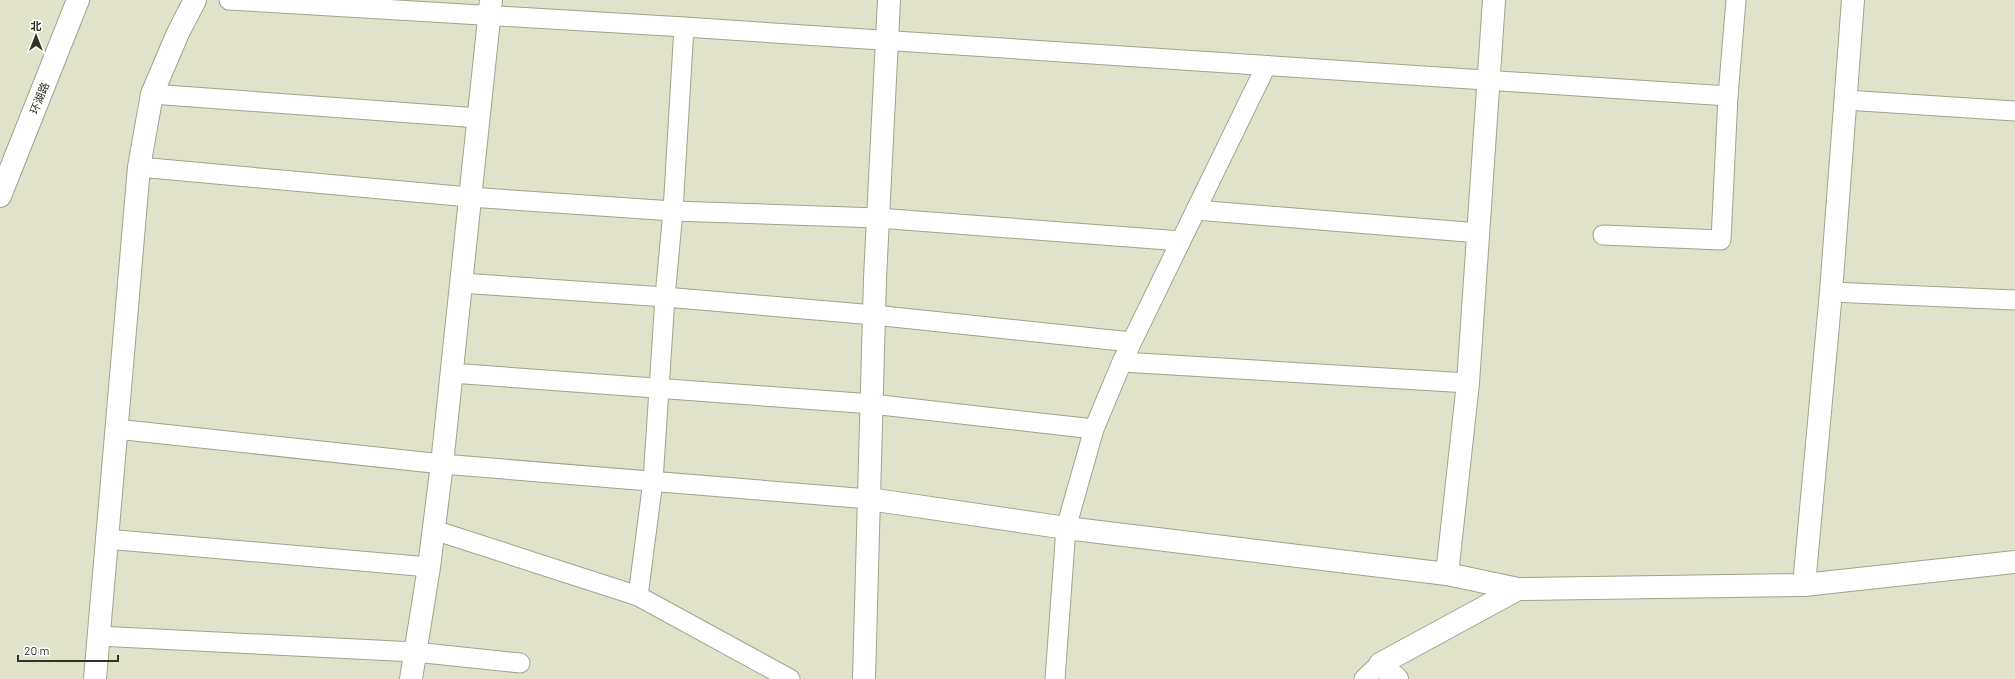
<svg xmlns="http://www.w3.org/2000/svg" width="2015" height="679" font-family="Barlow,'Noto Sans SC',sans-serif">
	<rect width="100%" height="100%" fill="#e0e2c9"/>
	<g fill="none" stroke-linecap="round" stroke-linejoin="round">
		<g stroke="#a1a38c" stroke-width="21">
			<g id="service">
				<polyline points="229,0 684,27 1728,96"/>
				<polyline points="152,94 479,118"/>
				<polyline points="1846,100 2015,111"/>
				<polyline points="139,167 469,197 673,211 878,218 1181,241"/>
				<polyline points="1196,210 1479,233"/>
				<polyline points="1603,235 1721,240 1728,96 1736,0"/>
				<polyline points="461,283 665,297 874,315 1131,342"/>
				<polyline points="1831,292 2015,300"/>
				<polyline points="1122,362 1468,383"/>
				<polyline points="451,373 872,404 1094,429"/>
				<polyline points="116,429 442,464 869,499"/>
				<polyline points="434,530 638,596 790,679"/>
				<polyline points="106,539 429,567"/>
				<polyline points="638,596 653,481 665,297 673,211 684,27"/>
				<polyline points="98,636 415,652 520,663"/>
				<polyline points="1055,679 1066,528 1094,429 1122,362 1266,66"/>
				<polyline points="1364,679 1380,664"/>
			</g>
		</g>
		<g stroke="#a1a38c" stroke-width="24">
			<g id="minor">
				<polyline points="869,499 1066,528 1447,574 1518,589 1804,585 2015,562"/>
				<polyline points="1447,574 1468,383 1494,0"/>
				<polyline points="1804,585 1831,292 1853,0"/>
				<polyline points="95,679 139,167 152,94 178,33 195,0"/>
				<polyline points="411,679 429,567 442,464 491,0"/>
				<polyline points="864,679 875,278 889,0"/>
				<polyline points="1397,679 1380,664 1518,589"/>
			</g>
		</g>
		<g stroke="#a1a38c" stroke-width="24">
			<polyline id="secondary" points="0,196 78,0"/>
		</g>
		<use href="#service" stroke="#fff" stroke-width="19"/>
		<use href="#minor" stroke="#fff" stroke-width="22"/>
		<use href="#secondary" stroke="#fff" stroke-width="22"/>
	</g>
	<g text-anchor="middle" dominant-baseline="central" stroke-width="3" stroke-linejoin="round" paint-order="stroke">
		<g font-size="11" fill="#313228" stroke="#fff">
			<text transform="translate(39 98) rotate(-68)">环湖路</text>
		</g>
	</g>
	<g transform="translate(36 36)" stroke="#ffffff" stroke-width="3" paint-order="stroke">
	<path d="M0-3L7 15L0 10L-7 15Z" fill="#313228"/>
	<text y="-6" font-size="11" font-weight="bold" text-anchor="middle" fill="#313228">北</text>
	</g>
	<path d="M18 655v6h100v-6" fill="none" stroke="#313228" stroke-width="2"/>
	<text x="24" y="655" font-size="12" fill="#313228" stroke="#ffffff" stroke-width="3" paint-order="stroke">20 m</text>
</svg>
